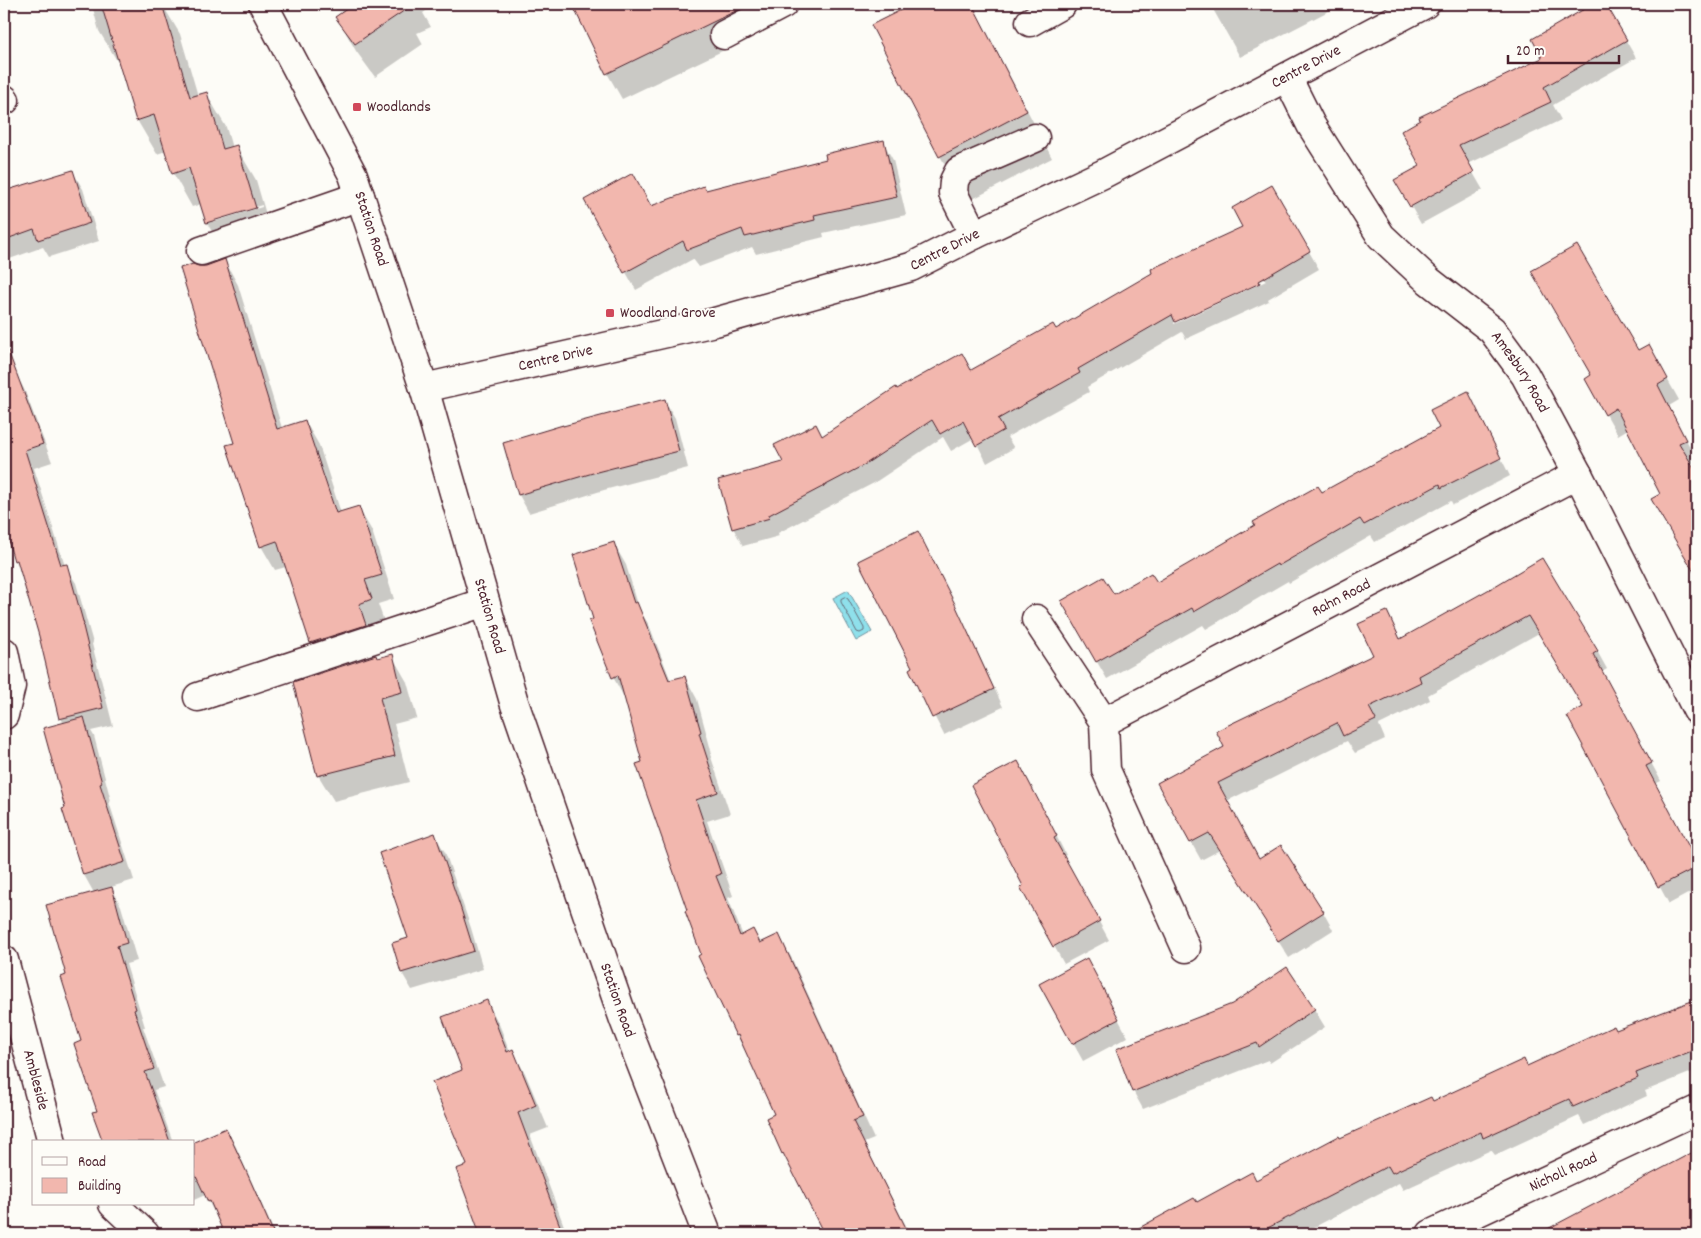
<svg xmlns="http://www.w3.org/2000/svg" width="1701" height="1238" viewBox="0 0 1701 1238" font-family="Dekko,sans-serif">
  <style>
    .water { fill: #8fe0eb; stroke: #73939e }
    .shadow { fill: #0003; fill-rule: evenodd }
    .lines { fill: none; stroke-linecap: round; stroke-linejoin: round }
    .shore { stroke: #666c78; stroke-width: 1 }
    .building { fill: #f2b7ae; stroke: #4a1f2b }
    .minor-casing { stroke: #4a1f2b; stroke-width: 31 }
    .minor { stroke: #fdfcf7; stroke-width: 28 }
    .poi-dot { fill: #d1495b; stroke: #fdfcf7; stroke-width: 2 }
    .labels { text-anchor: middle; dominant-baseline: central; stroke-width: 4; stroke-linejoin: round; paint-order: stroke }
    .street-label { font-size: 16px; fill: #4a1f2b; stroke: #fdfcf7 }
    .poi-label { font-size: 16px; fill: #4a1f2b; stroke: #fdfcf7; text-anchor: start }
  </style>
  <rect width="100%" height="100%" fill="#fdfcf7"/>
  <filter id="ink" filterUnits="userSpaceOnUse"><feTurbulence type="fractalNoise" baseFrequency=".02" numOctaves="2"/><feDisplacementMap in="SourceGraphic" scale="10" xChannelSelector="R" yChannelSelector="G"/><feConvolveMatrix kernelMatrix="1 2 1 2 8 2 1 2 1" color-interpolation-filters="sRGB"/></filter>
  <g filter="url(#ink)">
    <path class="water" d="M 848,590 L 872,632 L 856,641 L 833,598 Z"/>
    <path class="shadow" d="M 83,4 L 162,4 L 180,34 L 198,96 L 206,93 L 226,127 L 232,148 L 236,146 L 256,180 L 274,242 L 226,256 L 207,223 L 201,204 L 192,207 L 173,173 L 166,151 L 157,154 L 137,120 L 121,64 L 119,64 L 99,31 L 92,5 L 85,7 ZM 262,205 L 262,207 L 213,222 L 213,220 Z
      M 338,4 L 436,4 L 423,13 L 431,27 L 417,33 L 423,44 L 375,77 L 356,51 L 337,17 L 342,13 Z
      M 575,4 L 756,4 L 741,42 L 622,99 L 607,73 L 573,5 Z
      M 916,4 L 972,4 L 1052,158 L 967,202 L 940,156 L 873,26 Z
      M 1210,4 L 1342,4 L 1240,57 Z
      M 1596,4 L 1605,4 L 1636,58 L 1553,105 L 1561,120 L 1468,164 L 1483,190 L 1421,224 L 1396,180 L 1422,166 L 1544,58 L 1533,39 Z
      M 1689,4 L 1697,4 L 1697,14 L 1695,14 Z
      M 883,142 L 893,160 L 906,215 L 823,233 L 824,237 L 756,254 L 752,247 L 699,267 L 693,259 L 636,290 L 585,200 L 651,207 L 706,191 L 828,160 Z
      M 72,171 L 83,189 L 99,241 L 49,257 L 43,247 L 4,261 L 4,182 L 9,190 Z
      M 1272,187 L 1319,269 L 1268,299 L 1269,301 L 1186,339 L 1182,332 L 1087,387 L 1089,392 L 1007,437 L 1014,448 L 987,463 L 974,438 L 951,451 L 943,437 L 874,483 L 778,533 L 779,536 L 743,546 L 733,528 L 785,463 L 897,390 L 971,372 L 1055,331 L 1244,227 ZM 1265,279 L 1266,281 L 1174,324 L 1174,321 Z
      M 225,261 L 238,285 L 282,428 L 305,421 L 319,445 L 341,513 L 358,507 L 372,531 L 394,599 L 378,604 L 385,624 L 325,667 L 311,643 L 286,567 L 275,570 L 261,546 L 235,444 L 206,267 Z
      M 1648,345 L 1679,400 L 1669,406 L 1697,461 L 1690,464 L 1697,476 L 1697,575 L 1653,499 L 1661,494 L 1628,429 L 1618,435 L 1606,414 L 1637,352 Z
      M 14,371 L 24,389 L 52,462 L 34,468 L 65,566 L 76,583 L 93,643 L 92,644 L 113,726 L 91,731 L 94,736 L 111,801 L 109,802 L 134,880 L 111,887 L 121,906 L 137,961 L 126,964 L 145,1027 L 143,1027 L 164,1087 L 154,1090 L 173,1142 L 104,1142 L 82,1042 L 94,893 L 84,875 L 67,809 L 64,724 L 61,718 L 40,635 L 21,570 L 16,560 L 4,523 L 4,375 Z
      M 665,401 L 675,418 L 688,468 L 604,490 L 529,513 L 519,495 L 504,444 Z
      M 1477,410 L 1510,476 L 1453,505 L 1451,501 L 1375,542 L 1371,536 L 1289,583 L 1288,581 L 1206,629 L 1203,625 L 1107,679 L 1062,602 L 1113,596 L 1156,584 Z
      M 614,544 L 626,565 L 640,611 L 649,625 L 671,681 L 685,677 L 697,699 L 712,754 L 710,754 L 730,814 L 707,821 L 733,896 L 728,898 L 743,936 L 760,944 L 778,936 L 791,957 L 874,1139 L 864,1143 L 910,1234 L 822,1234 L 825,1233 L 776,1115 L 749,1057 L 737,1036 L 703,955 L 643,763 L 625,699 L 613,677 L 595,620 Z
      M 927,550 L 963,621 L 1003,707 L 944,735 L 910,669 L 914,667 Z
      M 1697,580 L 1697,588 L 1694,582 Z
      M 1496,587 L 1597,651 L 1607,669 L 1602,672 L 1661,781 L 1655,784 L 1697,863 L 1697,889 L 1669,904 L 1569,716 L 1584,708 L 1539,633 L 1428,695 L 1430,700 L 1379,725 L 1385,739 L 1355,753 L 1347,741 L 1227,801 L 1259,860 L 1323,912 L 1333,930 L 1289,958 L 1220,850 L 1201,860 L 1158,784 L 1226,748 L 1374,655 L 1386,612 L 1401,640 Z
      M 392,656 L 407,682 L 417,718 L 394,724 L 409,782 L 334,801 L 318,775 L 377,660 Z
      M 1028,780 L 1066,855 L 1063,856 L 1109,940 L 1064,964 L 1022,888 L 1025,886 Z
      M 434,835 L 445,852 L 471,928 L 483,969 L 412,990 L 402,973 L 393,944 L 410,939 Z
      M 1096,978 L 1128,1037 L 1083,1061 L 1041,985 Z
      M 1697,1000 L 1697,1070 L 1645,1091 L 1647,1096 L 1584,1125 L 1579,1116 L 1495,1155 L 1491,1150 L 1403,1190 L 1399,1183 L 1301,1234 L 1131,1234 L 1194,1200 L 1196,1204 L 1255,1181 L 1340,1140 Z
      M 487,1002 L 499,1024 L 510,1052 L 512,1051 L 525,1073 L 548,1128 L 530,1135 L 567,1234 L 482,1234 L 457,1169 L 468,1166 L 463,1071 Z
      M 1314,1009 L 1325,1027 L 1270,1063 L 1268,1060 L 1143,1109 L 1133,1091 Z
      M 226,1129 L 236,1147 L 275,1234 L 226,1234 L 205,1195 L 194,1200 L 194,1143 Z
      M 1697,1151 L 1697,1234 L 1582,1234 L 1573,1217 Z"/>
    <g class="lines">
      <path class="shore" d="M 845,597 L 848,599 L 864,628 L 864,631 L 860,633 L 857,632 L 841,602 L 841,599 Z"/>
    </g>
    <path class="building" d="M 101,4 L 162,4 L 190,97 L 207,92 L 223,149 L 237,145 L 256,208 L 206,223 L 189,168 L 172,174 L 154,115 L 136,121 Z
      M 354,4 L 414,4 L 355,44 L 335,17 Z
      M 572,4 L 750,4 L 606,74 Z
      M 913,4 L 972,4 L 1027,111 L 939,157 L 871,25 Z
      M 1593,4 L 1606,4 L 1627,40 L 1544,87 L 1551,102 L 1459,145 L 1474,172 L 1410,207 L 1394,180 L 1420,166 L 1401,131 L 1420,120 L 1419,117 L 1542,58 L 1532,39 Z
      M 884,140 L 897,197 L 814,215 L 815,220 L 745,237 L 742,229 L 687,250 L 683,241 L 624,273 L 584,200 L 633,173 L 651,206 L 704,186 L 706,190 L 826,159 L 825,154 Z
      M 73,170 L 90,223 L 38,240 L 34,229 L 4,240 L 4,191 Z
      M 1272,185 L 1310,251 L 1259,281 L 1260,283 L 1175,322 L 1172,315 L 1078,369 L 1080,373 L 998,419 L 1004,430 L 976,446 L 963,421 L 940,434 L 932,420 L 864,465 L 769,515 L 770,518 L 732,529 L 718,480 L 783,462 L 774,445 L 816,424 L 822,436 L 896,387 L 897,389 L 962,353 L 971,370 L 1053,324 L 1056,329 L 1152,273 L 1151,269 L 1242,227 L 1232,208 Z
      M 1577,245 L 1638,350 L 1649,344 L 1668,379 L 1658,385 L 1686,440 L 1679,443 L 1697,473 L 1697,577 L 1651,499 L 1660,494 L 1616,408 L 1605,415 L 1585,379 L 1591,375 L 1531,271 Z
      M 225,259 L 277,429 L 305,420 L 336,513 L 359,506 L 382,575 L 365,580 L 372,599 L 359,604 L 366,625 L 310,643 L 277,541 L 260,547 L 226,445 L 234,443 L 180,268 L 193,264 L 199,266 L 206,266 Z
      M 4,348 L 7,348 L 43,444 L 25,450 L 61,565 L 67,564 L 84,625 L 83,626 L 103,708 L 59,719 L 39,636 L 17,560 L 14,561 L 4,527 Z
      M 1468,391 L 1501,458 L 1441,488 L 1440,484 L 1364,525 L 1360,519 L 1278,566 L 1277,564 L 1194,612 L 1192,608 L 1096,662 L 1061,601 L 1103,577 L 1114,594 L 1151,573 L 1157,582 L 1255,525 L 1253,522 L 1318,486 L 1322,492 L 1439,428 L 1430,410 Z
      M 665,399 L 679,451 L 593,473 L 518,495 L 503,443 L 563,425 L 563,426 Z
      M 918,531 L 954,602 L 994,689 L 932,718 L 909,669 L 912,667 L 858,561 Z
      M 614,542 L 634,603 L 637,602 L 669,680 L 685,676 L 701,732 L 699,733 L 718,792 L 696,800 L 721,874 L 716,876 L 740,936 L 753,929 L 760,943 L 779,934 L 863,1117 L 853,1121 L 909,1234 L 824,1234 L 783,1153 L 782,1154 L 766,1118 L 774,1114 L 738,1035 L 736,1036 L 698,956 L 701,954 L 685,911 L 687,910 L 636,764 L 642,762 L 618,675 L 612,678 L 589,621 L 593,619 L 573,555 Z
      M 1542,558 L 1598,651 L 1593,654 L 1652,763 L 1646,766 L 1697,862 L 1697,867 L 1658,887 L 1567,716 L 1583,707 L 1528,616 L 1419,676 L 1421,682 L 1369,707 L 1376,720 L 1343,736 L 1337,723 L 1218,783 L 1259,859 L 1281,845 L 1324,912 L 1278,941 L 1209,833 L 1190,843 L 1157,783 L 1224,747 L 1216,731 L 1373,655 L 1358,624 L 1387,611 L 1400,639 L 1495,586 Z
      M 393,654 L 402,692 L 380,698 L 395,756 L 317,776 L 293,682 L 376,655 L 377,658 Z
      M 84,717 L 102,783 L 100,784 L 125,862 L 83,875 L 62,809 L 65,808 L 43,728 Z
      M 1018,761 L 1057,836 L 1054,838 L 1100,921 L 1053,947 L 1020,887 L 1023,886 L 971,785 Z
      M 435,833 L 461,909 L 474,951 L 401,973 L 392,943 L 408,938 L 379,853 Z
      M 112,887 L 127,943 L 117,946 L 136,1009 L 134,1010 L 154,1069 L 145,1072 L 170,1142 L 103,1142 L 92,1112 L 97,1111 L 74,1044 L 81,1041 L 61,977 L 66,975 L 46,905 Z
      M 1087,958 L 1119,1019 L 1072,1044 L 1039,984 Z
      M 1287,967 L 1315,1009 L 1259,1047 L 1257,1043 L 1132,1092 L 1116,1049 L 1232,1004 Z
      M 1697,999 L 1697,1049 L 1636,1073 L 1638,1078 L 1573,1107 L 1569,1099 L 1483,1138 L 1481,1132 L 1392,1173 L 1388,1166 L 1256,1234 L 1128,1234 L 1194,1198 L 1197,1202 L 1252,1172 L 1256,1180 L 1339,1136 L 1340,1138 L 1431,1097 L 1433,1101 L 1524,1059 L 1527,1066 L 1614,1026 L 1616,1030 Z
      M 487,1000 L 507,1052 L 513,1049 L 536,1105 L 518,1113 L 563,1234 L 480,1234 L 456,1169 L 467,1165 L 432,1082 L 462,1070 L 442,1017 Z
      M 226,1128 L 247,1173 L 274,1234 L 224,1234 L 210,1201 L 208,1202 L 194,1172 L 194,1142 Z
      M 1697,1150 L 1697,1234 L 1538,1234 Z"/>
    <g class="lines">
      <defs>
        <g id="minor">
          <path id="s1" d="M 263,4 L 353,175 L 424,388 L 514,702 L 624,1020 L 707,1234"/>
          <path d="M 1030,22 L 1062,4"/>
          <path d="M 724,35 L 783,4"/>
          <path id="s2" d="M 1287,77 L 1311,125 L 1381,236 L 1429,281 L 1492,330 L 1525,375 L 1578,474 L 1697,710"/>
          <path d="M 4,99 L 5,100"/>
          <path d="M 974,235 L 953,193 L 954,181 L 959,171 L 1035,138"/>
          <path d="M 201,251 L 360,196"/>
          <path id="s3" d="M 424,388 L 715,322 L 911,267 L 974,235 L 1103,174 L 1425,4"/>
          <path d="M 1036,619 L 1104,722"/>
          <path d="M 4,652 L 11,686 L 4,715"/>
          <path d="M 198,697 L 485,602"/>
          <path id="s4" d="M 1186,948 L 1106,770 L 1104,722 L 1578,474"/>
          <path id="s5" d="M 4,960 L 52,1142"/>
          <path d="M 113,1204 L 145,1234"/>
          <path id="s6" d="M 1431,1234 L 1697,1110"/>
        </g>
      </defs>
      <use href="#minor" class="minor-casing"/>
      <use href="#minor" class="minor"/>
    </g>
  </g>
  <g class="poi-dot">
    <rect x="352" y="102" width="10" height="10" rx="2.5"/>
    <rect x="605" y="308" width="10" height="10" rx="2.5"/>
  </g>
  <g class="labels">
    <g class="street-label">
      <text stroke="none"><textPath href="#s3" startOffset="945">Centre Drive</textPath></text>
      <text stroke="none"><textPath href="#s1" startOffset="250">Station Road</textPath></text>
      <text stroke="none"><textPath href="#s3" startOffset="540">Centre Drive</textPath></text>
      <text stroke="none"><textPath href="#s3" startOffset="135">Centre Drive</textPath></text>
      <text stroke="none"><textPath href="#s2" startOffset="381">Amesbury Road</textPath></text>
      <text stroke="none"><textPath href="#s4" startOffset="511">Rahn Road</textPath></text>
      <text stroke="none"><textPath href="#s1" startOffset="655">Station Road</textPath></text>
      <text stroke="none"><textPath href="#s1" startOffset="1060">Station Road</textPath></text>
      <text stroke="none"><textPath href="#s5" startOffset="124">Ambleside</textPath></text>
      <text stroke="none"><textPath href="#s6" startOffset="146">Nicholl Road</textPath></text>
    </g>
    <g class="poi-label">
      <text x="367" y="107">Woodlands</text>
      <text x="620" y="313">Woodland Grove</text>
    </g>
  </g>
  <rect width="1701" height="1238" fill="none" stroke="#fdfcf7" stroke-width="20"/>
  <rect x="10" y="10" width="1681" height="1218" fill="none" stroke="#4a1f2b" stroke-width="2" filter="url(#ink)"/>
  <rect x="32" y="1140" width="162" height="65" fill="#fdfcf7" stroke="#b5a4a5"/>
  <rect x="42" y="1157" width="25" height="8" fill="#fdfcf7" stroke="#b5a4a5"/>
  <text x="78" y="1166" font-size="15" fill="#4a1f2b">Road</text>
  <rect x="42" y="1178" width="25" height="15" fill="#f2b7ae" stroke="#b5a4a5"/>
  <text x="78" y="1190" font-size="15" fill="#4a1f2b">Building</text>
  <path d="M1508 55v8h111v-8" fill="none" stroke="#4a1f2b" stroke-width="2.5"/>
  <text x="1516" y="55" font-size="15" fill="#4a1f2b" stroke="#fdfcf7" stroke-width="4" paint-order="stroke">20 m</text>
</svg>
